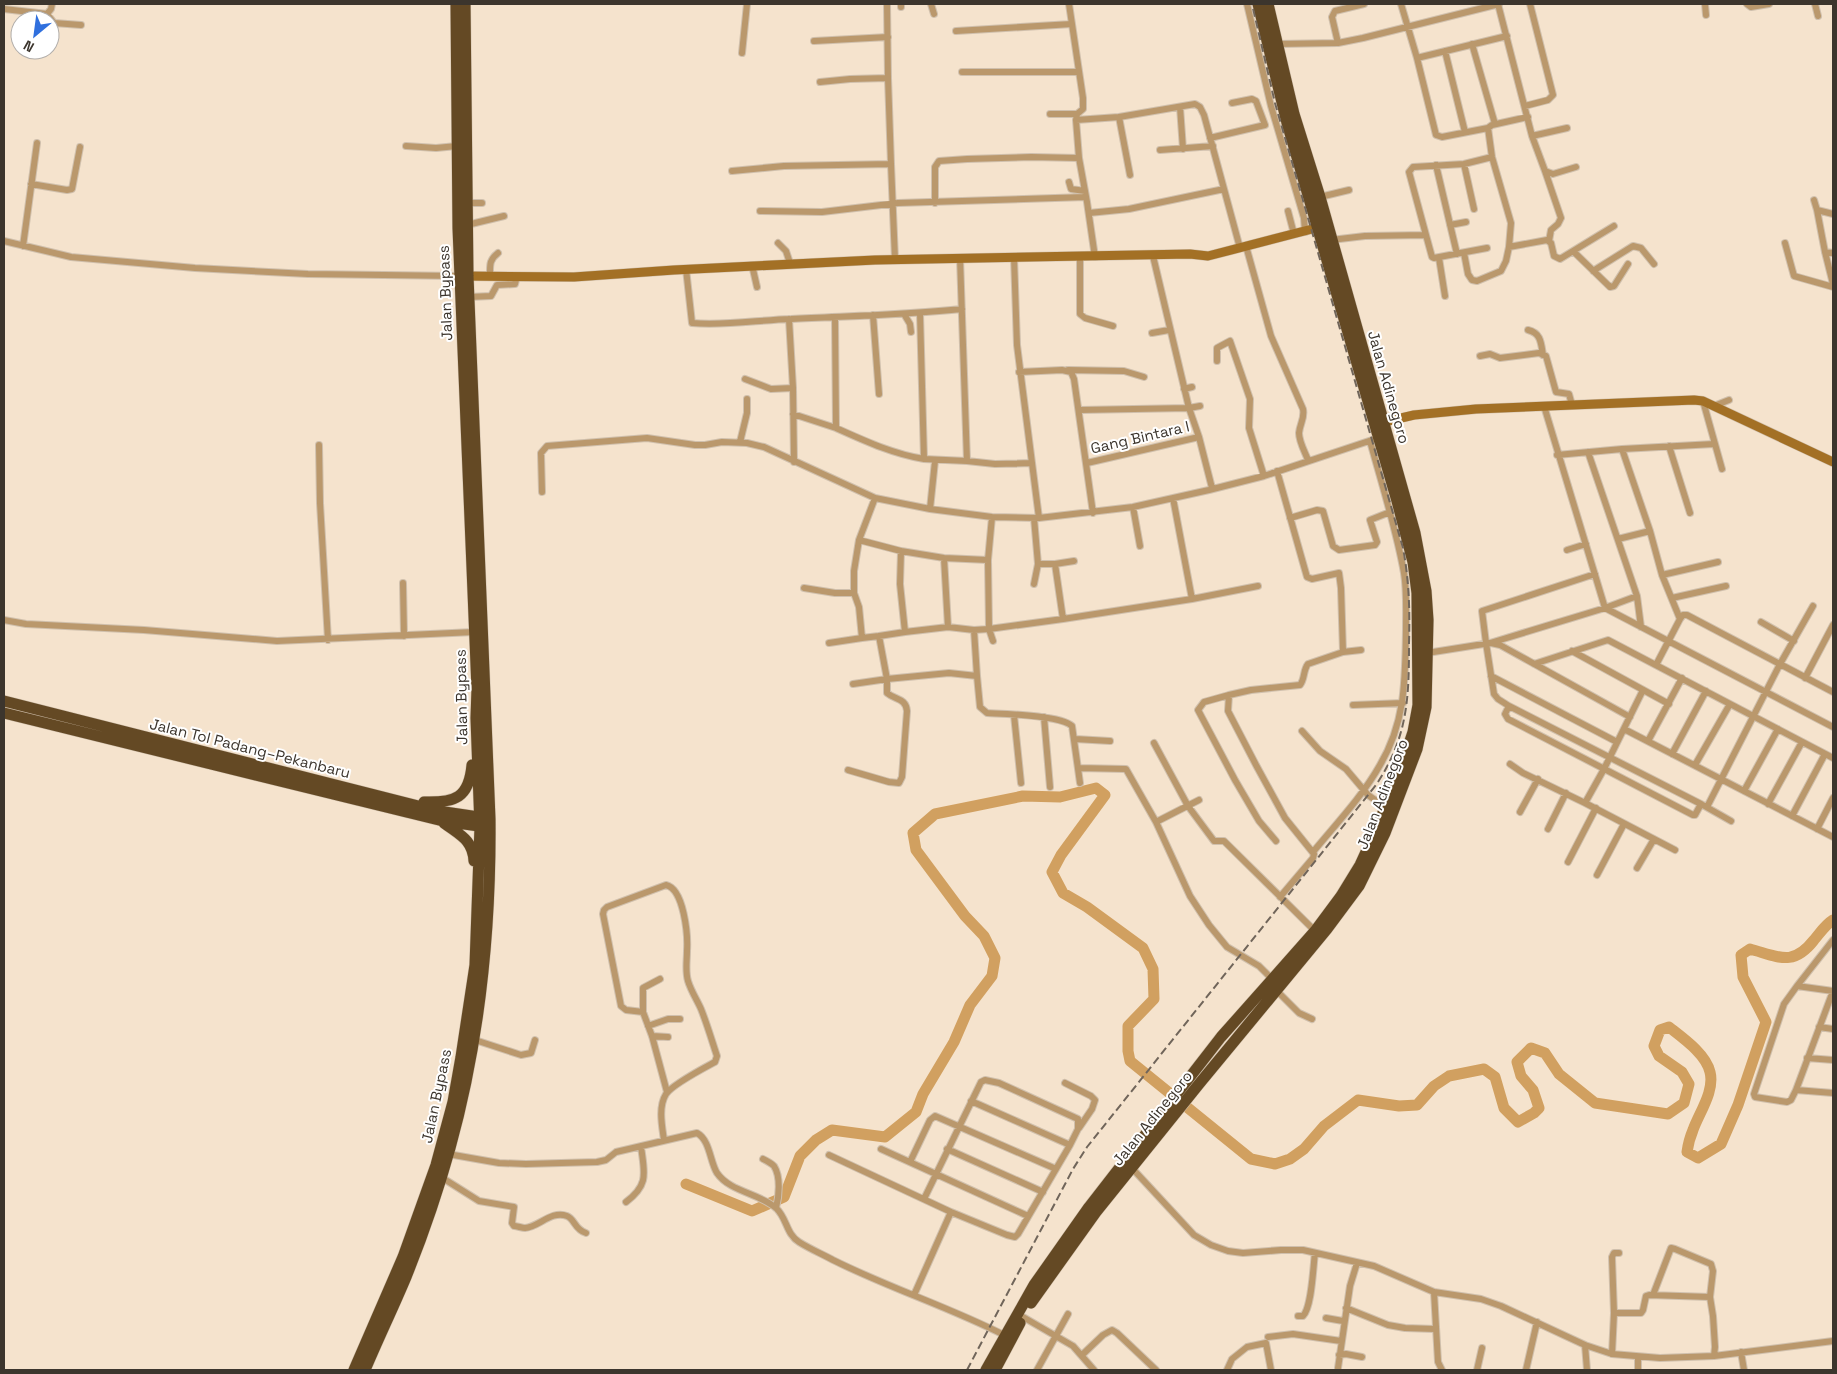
<svg xmlns="http://www.w3.org/2000/svg" width="1837" height="1374" viewBox="0 0 1837 1374" font-family="'Space Grotesk',sans-serif">
  <style>
    .lines { fill: none; stroke-linecap: round; stroke-linejoin: round }
    .river { stroke: #d1a060; stroke-width: 11 }
    .street-casing { stroke: #d0c0ad; stroke-width: 8 }
    .secondary-casing { stroke: #d0c0ad; stroke-width: 10 }
    .highway-casing { stroke: #d0c0ad; stroke-width: 12 }
    .street { stroke: #ba986c; stroke-width: 6 }
    .secondary { stroke: #a37025; stroke-width: 9 }
    .highway { stroke: #644924; stroke-width: 11 }
    .rail { stroke: #70655a; stroke-width: 2; stroke-dasharray: 8 4; stroke-linecap: butt }
    .labels { text-anchor: middle; dominant-baseline: central; stroke-width: 4; stroke-linejoin: round; paint-order: stroke }
    .street-label { font-size: 15px; fill: #3c352d; stroke: #fff }
  </style>
  <rect width="100%" height="100%" fill="#f5e3cd"/>
  <g class="lines">
    <path class="river" d="M 686,1184 L 752,1211 L 784,1197 L 800,1156 L 816,1140 L 832,1130 L 885,1137 L 916,1112 L 923,1094 L 954,1042 L 970,1005 L 992,976 L 995,958 L 984,936 L 965,916 L 916,850 L 913,833 L 935,814 L 1023,796 L 1060,797 L 1096,788 L 1105,795 L 1061,855 L 1052,872 L 1063,893 L 1087,907 L 1143,948 L 1153,969 L 1154,999 L 1128,1026 L 1128,1051 L 1130,1061 L 1251,1159 L 1275,1164 L 1290,1159 L 1304,1149 L 1324,1126 L 1358,1100 L 1399,1106 L 1417,1105 L 1434,1086 L 1449,1076 L 1484,1069 L 1495,1077 L 1504,1108 L 1518,1122 L 1534,1113 L 1539,1108 L 1533,1090 L 1521,1076 L 1517,1062 L 1531,1048 L 1545,1053 L 1559,1074 L 1595,1103 L 1668,1114 L 1684,1103 L 1689,1084 L 1682,1072 L 1659,1056 L 1654,1046 L 1660,1030 L 1669,1027 C 1683,1038 1706,1054 1710,1072 C 1715,1091 1699,1113 1693,1130 C 1690,1137 1688,1145 1687,1152 L 1698,1158 L 1721,1144 L 1738,1105 L 1766,1022 L 1743,977 L 1741,955 L 1750,949 C 1779,957 1793,967 1814,940 C 1820,933 1825,925 1833,920"/>
    <defs>
      <path id="street" d="M 901,4 L 901,7
        M 931,4 L 934,14
        M 1069,4 L 1083,98 L 1083,109 L 1077,114 L 1076,120
        M 1247,4 L 1271,106 L 1304,218 L 1305,232
        M 1401,4 L 1417,58 L 1436,135 L 1442,137 L 1488,128
        M 1498,4 L 1532,136 L 1545,171 L 1553,174 L 1576,167
        M 1705,4 L 1706,15
        M 1747,4 L 1751,7 L 1769,4
        M 1815,4 L 1818,16
        M 4,9 L 47,14 L 51,9 L 52,4
        M 47,14 L 54,23 L 81,25
        M 956,31 L 1072,24
        M 814,41 L 888,37
        M 1338,43 L 1332,17 L 1335,11 L 1364,4
        M 1277,44 L 1338,43 L 1363,38 L 1499,4
        M 1472,44 L 1495,124
        M 1445,51 L 1465,132
        M 742,53 L 747,4
        M 1417,58 L 1507,36
        M 962,72 L 1079,72
        M 888,78 L 891,164
        M 820,82 L 850,79 L 888,78 L 887,4
        M 1525,106 L 1548,100 L 1553,95 L 1530,4
        M 1180,107 L 1183,149
        M 1050,114 L 1077,114
        M 1119,117 L 1130,175
        M 1532,136 L 1567,128
        M 1210,138 L 1265,125 L 1256,101 L 1252,99 L 1232,103
        M 406,146 L 436,148 L 457,146
        M 1160,150 L 1213,146
        M 1464,164 L 1474,209
        M 1436,165 L 1457,254
        M 732,171 L 784,166 L 891,164 L 895,259
        M 1545,171 L 1561,218 L 1558,224 L 1551,230 L 1549,241
        M 1069,182 L 1071,189 L 1085,191
        M 31,184 L 67,190 L 72,189 L 80,147
        M 1320,197 L 1349,190
        M 1814,200 L 1817,210
        M 467,203 L 482,203
        M 935,203 L 935,167 L 939,161 L 967,159 L 1031,157 L 1079,158
        M 760,211 L 822,212 L 898,203 L 1086,197
        M 1288,211 L 1294,234
        M 1089,213 L 1129,209 L 1224,189
        M 1833,214 L 1817,210 L 1825,252 L 1833,284
        M 467,225 L 504,216
        M 1450,225 L 1466,222
        M 1426,235 L 1432,257 L 1434,258 L 1487,248
        M 1331,240 L 1365,236 L 1426,235 L 1409,172 L 1413,167 L 1464,164 L 1492,157
        M 4,241 L 71,257 L 195,268 L 308,274 L 459,276
        M 778,243 L 786,251 L 790,263
        M 1785,243 L 1794,276 L 1833,287
        M 23,246 L 37,143
        M 1246,246 L 1271,336 L 1303,409 C 1305,418 1300,423 1299,433 C 1299,442 1305,452 1308,460
        M 1509,247 L 1547,240 L 1551,243 L 1554,256 L 1560,259 L 1614,226
        M 1574,252 L 1610,287 L 1614,286 L 1628,264
        M 1825,252 L 1833,253
        M 1464,253 L 1468,274 L 1472,280 L 1477,281 L 1501,271 L 1506,261 L 1509,247 L 1511,223 L 1492,157 L 1488,128 L 1492,125 L 1528,117
        M 1153,256 L 1189,408 L 1200,406
        M 1014,257 L 1017,345 L 1039,518
        M 1080,257 L 1080,314 L 1085,318 L 1113,326
        M 1095,257 L 1087,202 L 1079,158 L 1076,120 L 1119,117 L 1195,104 L 1200,107 L 1204,115 L 1240,248
        M 1439,258 L 1445,296
        M 752,265 L 757,287
        M 686,269 L 692,323 C 725,326 758,320 791,319 C 848,316 905,315 962,309
        M 1593,271 L 1633,246 L 1641,248 L 1654,264
        M 490,276 C 490,265 489,260 498,253
        M 469,297 L 491,296 L 497,285 L 515,284 L 517,276
        M 920,313 L 924,459 L 967,461 L 960,258
        M 904,314 L 910,324 L 911,332
        M 873,315 L 879,394
        M 789,319 L 793,388 L 794,462
        M 1528,330 C 1541,333 1541,343 1543,355
        M 1152,333 L 1169,330
        M 1480,356 L 1490,354 L 1500,358 L 1539,353 L 1546,356 L 1556,392 L 1569,394 L 1572,405
        M 1217,361 L 1217,348 L 1230,341 L 1250,399 L 1249,428 L 1264,476
        M 1068,370 L 1124,371 L 1144,377
        M 1019,372 L 1062,370 L 1071,372 L 1074,379 L 1093,513
        M 745,379 L 771,389 L 793,388
        M 1184,389 L 1192,387
        M 1703,401 L 1722,469
        M 1544,406 L 1605,608 L 1637,596 L 1588,452
        M 1714,406 L 1729,400
        M 1079,410 L 1189,408 L 1199,437 L 1212,488
        M 793,414 L 836,428 L 835,317
        M 836,428 C 865,441 893,454 924,459
        M 740,442 L 747,413 L 747,399
        M 319,445 L 320,503 L 328,640
        M 1669,446 L 1690,513
        M 1622,449 L 1714,444
        M 1557,455 L 1622,449 L 1650,531 L 1662,575
        M 967,461 L 995,464 L 1032,463
        M 1087,463 L 1199,437
        M 1277,471 L 1307,577 L 1312,579 L 1339,573 L 1341,588 L 1343,652 L 1308,664 C 1303,670 1305,679 1300,685 L 1251,690 L 1229,695 L 1228,711 L 1256,765 L 1285,818 L 1314,854 L 1313,858 L 1280,897
        M 542,492 L 541,453 L 547,446 L 647,438 L 695,445 L 705,445 L 722,442 L 747,443 L 764,447 L 875,498 L 930,509 L 992,517 L 1039,518 L 1133,507 L 1209,490 L 1264,476 L 1378,438
        M 875,498 L 859,540 L 854,571 L 854,593 L 859,607 L 862,638 L 879,636 L 887,679 L 949,673 L 977,676 L 974,630
        M 1173,498 L 1192,599
        M 1133,507 L 1140,546
        M 930,509 L 935,461
        M 1290,518 L 1317,510 L 1323,511 L 1333,546 L 1339,550 L 1375,545 L 1377,542 L 1370,520 L 1390,512
        M 1618,539 L 1650,531
        M 859,540 L 901,551 L 900,584 L 905,632 L 879,636
        M 1567,550 L 1586,544
        M 901,551 L 944,558 L 988,560
        M 944,558 L 948,627 L 974,630 L 989,629 L 988,560 L 992,517
        M 1718,562 L 1662,575 L 1680,619 L 1683,615 L 1687,615 L 1833,692
        M 1055,564 L 1074,561
        M 403,583 L 404,636
        M 1034,584 L 1038,564
        M 804,588 L 835,593 L 854,593
        M 1637,596 L 1641,627
        M 1672,598 L 1726,586
        M 1063,619 L 1192,599 L 1258,586
        M 4,620 L 26,624 L 144,630 L 277,641 L 474,632
        M 1761,622 L 1794,641
        M 905,632 L 948,627
        M 993,641 L 989,629 L 1063,619 L 1055,564 L 1038,564 L 1034,518
        M 829,643 L 862,638
        M 1491,643 L 1500,645 L 1630,717
        M 1572,651 L 1669,704
        M 1343,652 L 1361,650
        M 1427,653 L 1490,643 L 1605,608 L 1833,727
        M 1534,664 L 1608,640 L 1833,758
        M 1656,665 L 1680,619
        M 977,676 L 980,707 L 987,713 C 1005,714 1060,715 1072,726 L 1080,783
        M 1491,676 L 1617,742
        M 1805,678 L 1833,625
        M 1229,695 L 1204,702 L 1198,710 L 1235,780 L 1259,821 L 1276,841
        M 1353,705 L 1403,703
        M 1509,706 L 1498,699 L 1494,694 L 1486,643 L 1482,611 L 1595,574
        M 1014,715 L 1021,783
        M 1044,717 L 1050,787
        M 1624,729 L 1833,837
        M 1302,731 L 1320,751 L 1346,769 L 1368,795 L 1385,807
        M 1075,739 L 1110,741
        M 1648,741 L 1682,678
        M 1154,743 L 1188,806 L 1214,841 L 1224,841 L 1315,931
        M 1672,754 L 1706,691
        M 1510,764 L 1523,773 L 1585,803 L 1604,769 L 1643,690
        M 1695,765 L 1730,704
        M 1078,768 L 1126,769 L 1156,822 L 1190,896 L 1209,925 L 1227,947 L 1259,966 L 1272,979
        M 848,770 L 889,782 L 899,783 L 902,777 L 907,711 C 906,698 895,700 887,693 L 887,679 L 853,684
        M 1744,791 L 1778,729
        M 1585,803 L 1675,850
        M 1701,804 L 1695,815 L 1693,815 L 1508,719 L 1505,714 L 1509,706 L 1701,804 L 1731,821
        M 1768,804 L 1802,742
        M 1707,807 L 1780,664 L 1813,606
        M 1520,812 L 1538,779
        M 1792,816 L 1825,754
        M 1156,822 L 1199,800
        M 1548,829 L 1566,793
        M 1817,829 L 1833,798
        M 1313,852 C 1336,824 1362,797 1380,765 C 1406,721 1405,679 1406,630 C 1406,611 1407,591 1404,573 C 1396,528 1382,485 1370,441
        M 1568,862 L 1596,808
        M 1637,868 L 1654,839
        M 1597,875 L 1624,824
        M 1833,940 L 1797,986 L 1833,991 L 1796,1090 L 1833,1093
        M 1276,990 L 1299,1013 L 1312,1019
        M 643,1012 L 643,988 L 660,979
        M 648,1026 L 668,1019 L 680,1019
        M 1819,1027 L 1833,1029
        M 652,1036 L 668,1037
        M 475,1040 L 521,1055 L 531,1053 L 535,1040
        M 1807,1058 L 1833,1060
        M 1065,1083 L 1091,1096 L 1095,1100 L 1092,1109 L 1079,1128
        M 1796,1090 L 1791,1100 L 1787,1102 L 1755,1097 L 1754,1094 L 1784,1004 L 1797,986
        M 971,1101 L 1070,1145
        M 664,1140 C 662,1126 658,1107 666,1094 C 673,1084 704,1068 715,1062 L 717,1056 C 712,1041 707,1024 701,1009 C 697,1000 691,991 688,981 C 685,971 687,961 687,951 C 688,935 684,889 666,885 L 607,907 L 604,910 L 603,914 L 621,1006 L 626,1010 L 643,1012 L 652,1036 L 667,1092
        M 881,1149 L 1028,1216
        M 947,1149 L 1043,1192
        M 448,1154 L 499,1163 L 526,1164 L 597,1162 L 606,1160 L 616,1152 L 697,1133 C 710,1140 710,1162 717,1173 C 730,1192 759,1193 776,1208 C 787,1218 786,1234 799,1242 C 810,1249 822,1254 833,1260 C 889,1288 949,1307 1004,1335
        M 829,1155 L 951,1212 L 1007,1235 L 1015,1237 L 1018,1234 L 1070,1145 L 1078,1129 L 1078,1119 L 999,1083 L 985,1080 L 981,1082 L 924,1199
        M 763,1159 C 767,1161 771,1163 774,1166 C 781,1177 779,1196 776,1208
        M 910,1162 L 930,1120 L 935,1116 L 1056,1169
        M 1131,1167 L 1194,1235 L 1211,1245 L 1228,1251 L 1243,1253 L 1281,1250 L 1303,1250 L 1374,1266 L 1434,1292 L 1481,1299 L 1501,1306 L 1585,1345 L 1612,1354 L 1660,1358 L 1714,1356 L 1833,1341
        M 441,1177 L 479,1201 L 514,1207 L 512,1223 L 514,1226 C 517,1226 522,1228 525,1228 C 539,1227 551,1210 567,1216 C 575,1219 574,1229 586,1233
        M 626,1202 C 650,1184 644,1172 641,1146
        M 1434,1292 L 1438,1362 L 1442,1370
        M 914,1295 L 951,1212
        M 1653,1295 L 1671,1248 L 1675,1249 L 1711,1264 L 1713,1271 L 1710,1297 L 1713,1316 L 1715,1347 L 1714,1356
        M 1346,1308 L 1388,1325 L 1405,1328 L 1435,1329
        M 1614,1313 L 1612,1257 L 1614,1253 L 1619,1253
        M 1298,1316 L 1303,1316 C 1312,1307 1313,1267 1315,1253
        M 1023,1317 L 1073,1346 L 1094,1370
        M 1326,1318 L 1343,1321
        M 1268,1337 L 1293,1334 L 1341,1341
        M 1585,1345 L 1587,1370
        M 1741,1352 L 1744,1370
        M 1612,1354 L 1614,1313 L 1641,1313 L 1643,1310 L 1646,1296 L 1649,1295 L 1710,1297
        M 1082,1355 L 1103,1335 L 1112,1330 L 1117,1333 L 1156,1370
        M 1339,1355 L 1346,1354 L 1362,1357
        M 1638,1357 L 1638,1370
        M 1338,1368 L 1350,1286 L 1357,1263
        M 1037,1370 L 1068,1314
        M 1227,1370 L 1232,1359 L 1247,1347 L 1266,1343 L 1271,1370
        M 1477,1370 L 1482,1348
        M 1526,1370 L 1537,1322"/>
      <path id="secondary" d="M 464,276 L 574,277 L 674,270 L 875,260 L 1190,254 L 1208,256 L 1316,228
        M 1384,422 L 1414,415 L 1476,409 L 1694,400 L 1703,401 L 1833,462"/>
      <path id="highway" d="M 4,701 L 438,811 L 485,818
        M 4,713 L 443,821 L 486,827
        M 424,802 C 455,803 469,798 472,765
        M 444,823 C 460,835 473,840 474,861
        M 1031,1303 L 1096,1212 L 1199,1084 L 1327,929 L 1359,886 L 1385,833 L 1417,749 L 1426,707 L 1428,620 L 1426,591 L 1415,533 L 1320,197 L 1294,114 L 1268,4
        M 354,1370 L 403,1257 L 436,1165 L 453,1102 L 461,1057 L 475,965 L 480,827 L 476,718 L 477,689 L 458,228 L 456,4
        M 365,1370 C 378,1339 393,1308 406,1277 C 423,1235 438,1191 450,1148 C 480,1040 491,930 490,819 L 468,276 L 465,4
        M 986,1370 L 1034,1285 L 1089,1207 L 1221,1037 L 1315,931 L 1341,896 L 1360,865 L 1377,828 L 1404,759 L 1413,732 L 1418,705 L 1417,593 L 1413,562 L 1397,501 L 1287,123 L 1258,4
        M 995,1370 L 1020,1323"/>
    </defs>
    <use href="#street" class="street-casing"/>
    <use href="#secondary" class="secondary-casing"/>
    <use href="#highway" class="highway-casing"/>
    <use href="#street" class="street"/>
    <use href="#secondary" class="secondary"/>
    <use href="#highway" class="highway"/>
    <path class="rail" d="M 967,1370 L 1073,1169 L 1087,1147 L 1376,785 C 1408,737 1409,698 1409,643 C 1410,610 1409,580 1403,548 L 1275,103 L 1252,4"/>
  </g>
  <g class="labels">
    <g class="street-label">
      <text transform="translate(445 293) rotate(-92)">Jalan Bypass</text>
      <text transform="translate(1389 387) rotate(74)">Jalan Adinegoro</text>
      <text transform="translate(1140 437) rotate(-13)">Gang Bintara I</text>
      <text transform="translate(461 697) rotate(-91)">Jalan Bypass</text>
      <text transform="translate(250 748) rotate(14)">Jalan Tol Padang–Pekanbaru</text>
      <text transform="translate(1382 794) rotate(-69)">Jalan Adinegoro</text>
      <text transform="translate(436 1096) rotate(-78)">Jalan Bypass</text>
      <text transform="translate(1152 1118) rotate(-51)">Jalan Adinegoro</text>
    </g>
  </g>
  <rect width="1837" height="1374" fill="none" stroke="#3c352d" stroke-width="10"/>
  <g transform="translate(35 35) rotate(209)"><circle r="24" fill="#ffffff" stroke="#b1aeab"/>
  <path d="M0-4L9 19L0 12L-9 19Z" fill="#3070de"/>
  <text y="-8" font-size="14" font-weight="bold" text-anchor="middle" fill="#3c352d">N</text>
  </g>
</svg>
